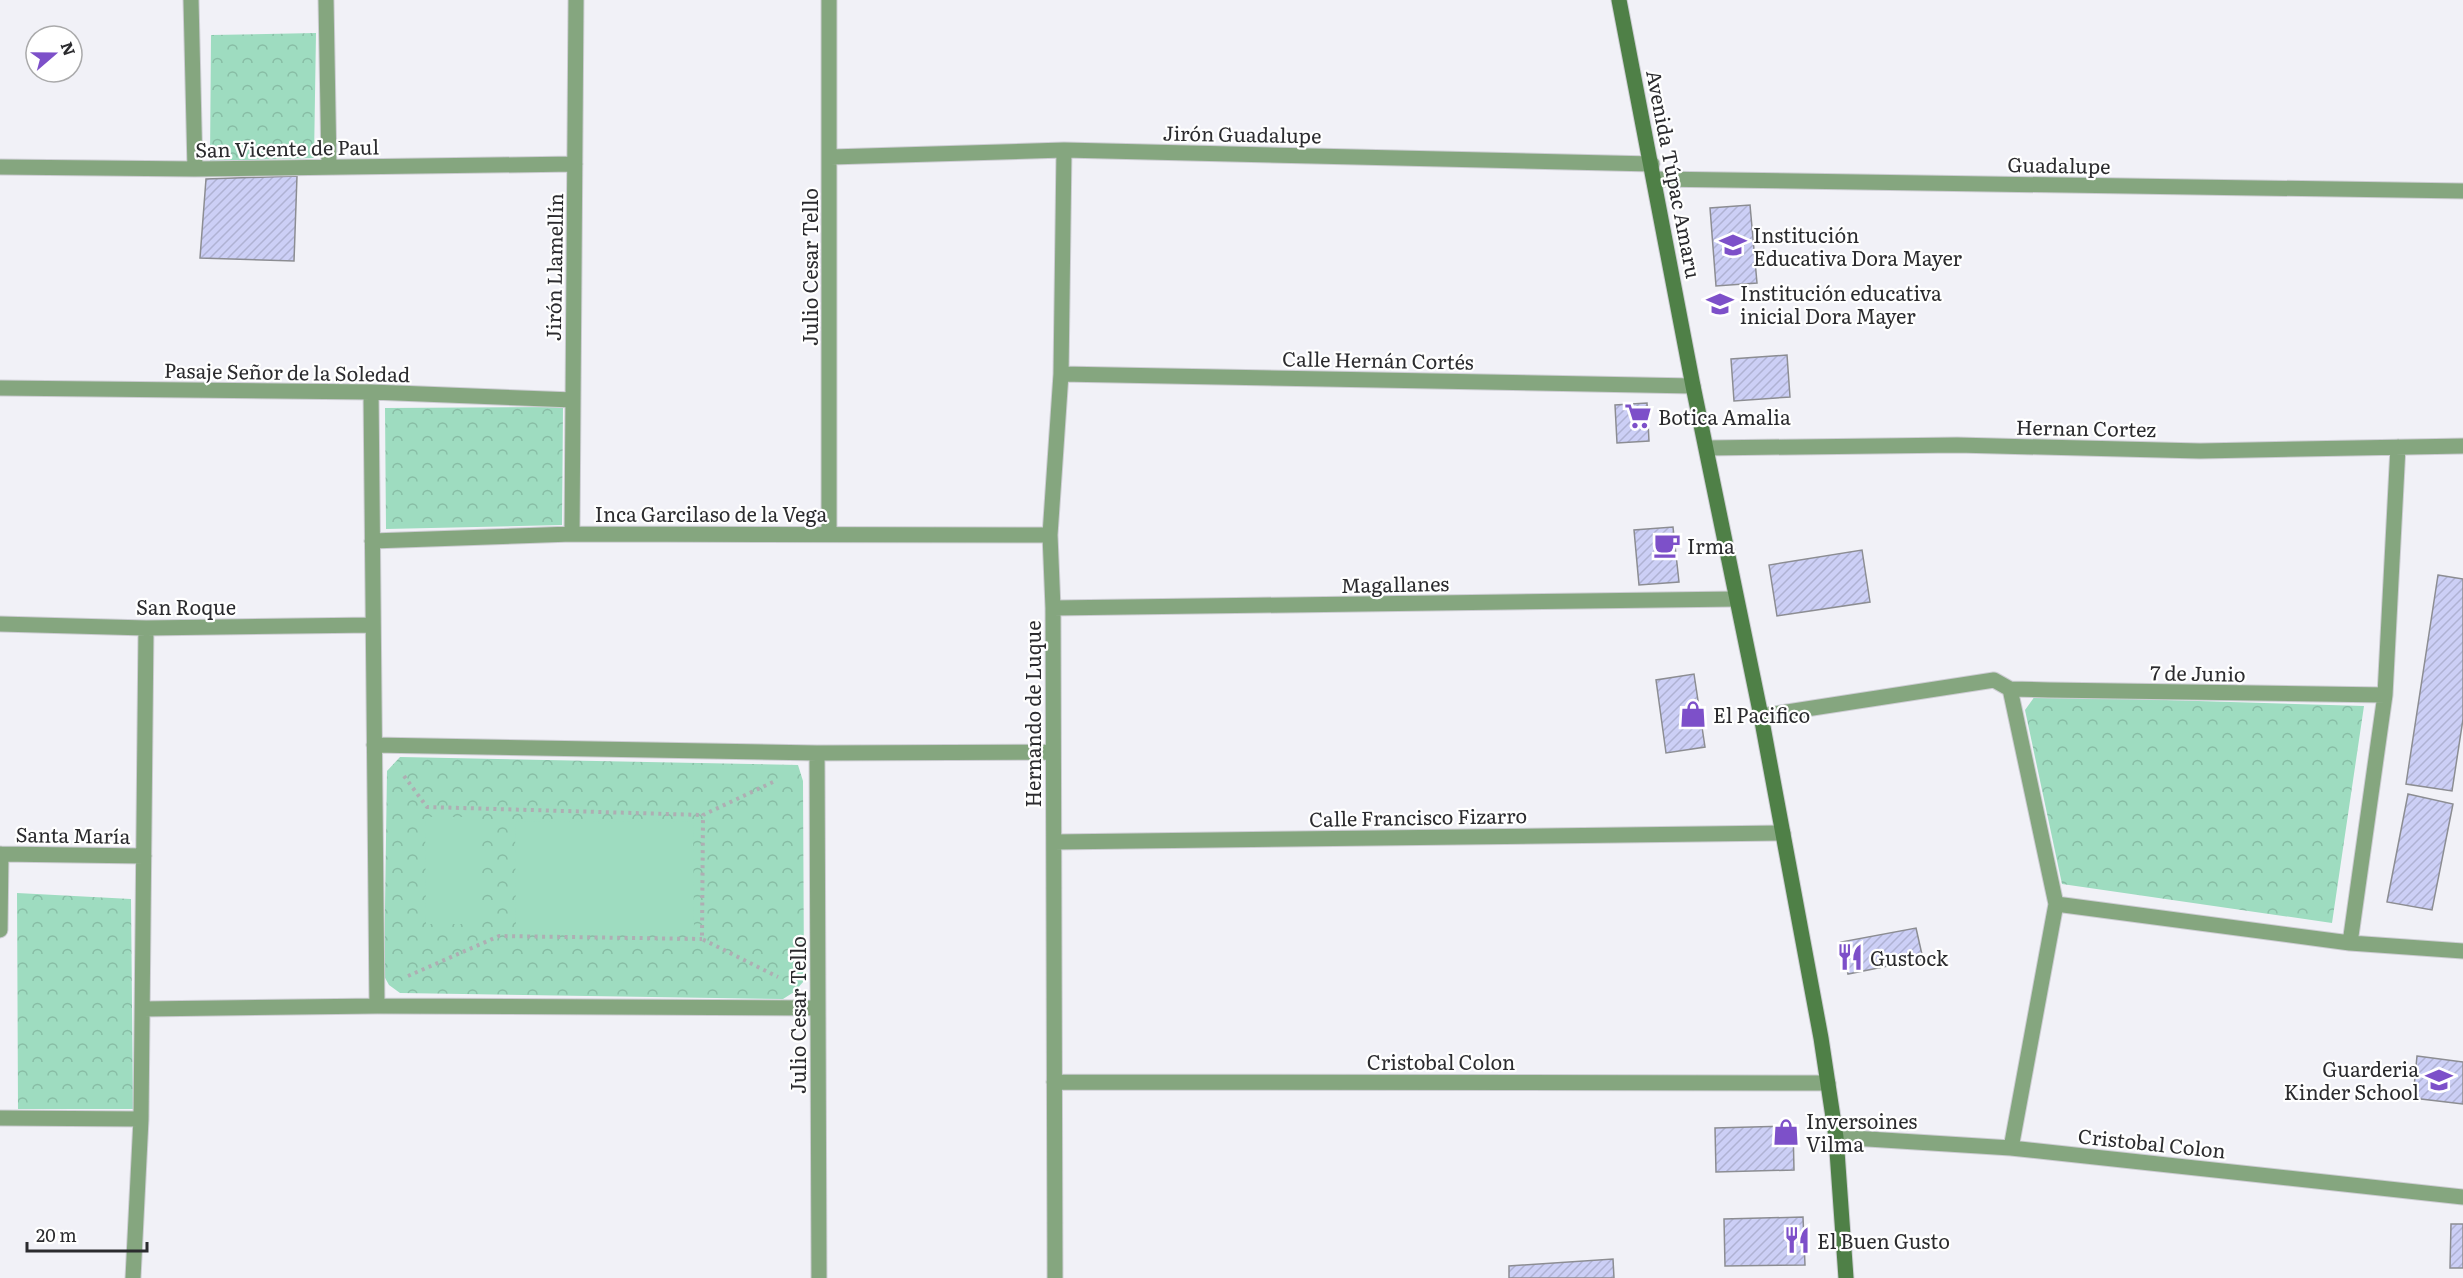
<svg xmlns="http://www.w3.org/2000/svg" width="2463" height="1278" viewBox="0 0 2463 1278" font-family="Literata,serif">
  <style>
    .park { fill: url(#park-crowns) }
    .pitch { fill: #9edcc0 }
    .building { fill: url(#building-hatch); stroke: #8c8d92; stroke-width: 1.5 }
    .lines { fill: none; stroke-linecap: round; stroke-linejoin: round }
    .street-casing { stroke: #cdcdd3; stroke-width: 17 }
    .secondary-casing { stroke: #cdcdd3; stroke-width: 17 }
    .path { stroke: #aeaeb3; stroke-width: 4; stroke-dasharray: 3 4.5; stroke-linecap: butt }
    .street { stroke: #85a67f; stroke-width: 15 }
    .secondary { stroke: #4f8047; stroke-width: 15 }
    .labels { text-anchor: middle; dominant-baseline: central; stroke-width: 4.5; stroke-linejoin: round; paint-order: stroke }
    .street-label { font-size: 20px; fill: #2b2b2e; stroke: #fff }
    .poi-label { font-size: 20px; fill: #2b2b2e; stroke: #fff; text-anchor: start }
  </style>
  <defs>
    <pattern id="park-crowns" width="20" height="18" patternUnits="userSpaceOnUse" patternTransform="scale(1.5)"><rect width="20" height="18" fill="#9edcc0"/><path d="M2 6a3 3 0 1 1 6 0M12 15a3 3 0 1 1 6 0" fill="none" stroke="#88bda5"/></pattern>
    <pattern id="building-hatch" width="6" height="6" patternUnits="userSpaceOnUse" patternTransform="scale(1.5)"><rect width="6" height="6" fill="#cccff6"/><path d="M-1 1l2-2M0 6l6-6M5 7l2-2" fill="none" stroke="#afb2d3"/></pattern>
  </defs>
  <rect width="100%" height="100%" fill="#f1f1f7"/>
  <path class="park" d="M 316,33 L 314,158 L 210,161 L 211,35 Z
    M 563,407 L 562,525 L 386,529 L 385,408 Z
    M 2035,696 L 2364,706 L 2332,923 L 2062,884 L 2025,710 Z
    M 400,757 L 798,765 L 803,781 L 804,981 L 794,992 L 783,999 L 400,993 L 389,985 L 384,976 L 387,771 Z
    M 17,893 L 131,899 L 133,1109 L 18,1109 Z"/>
  <path class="pitch" d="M 425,817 L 481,817 L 481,924 L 426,924 Z
    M 693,821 L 694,932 L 516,933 L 515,822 Z"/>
  <path class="building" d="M 297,176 L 294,261 L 200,258 L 206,179 Z
    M 1750,205 L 1757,283 L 1716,286 L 1710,208 Z
    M 1787,355 L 1790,397 L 1734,401 L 1731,359 Z
    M 1647,403 L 1649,441 L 1617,443 L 1615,405 Z
    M 1673,527 L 1679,582 L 1639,585 L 1634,530 Z
    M 1862,550 L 1870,602 L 1777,616 L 1769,565 Z
    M 2438,575 L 2463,579 L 2463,719 L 2452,791 L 2406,784 Z
    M 1694,674 L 1705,747 L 1666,753 L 1656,680 Z
    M 2408,794 L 2453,804 L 2432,910 L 2387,902 Z
    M 1916,928 L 1923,959 L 1848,974 L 1841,942 Z
    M 2417,1056 L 2463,1062 L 2463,1104 L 2413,1098 Z
    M 1793,1126 L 1794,1170 L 1716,1172 L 1715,1128 Z
    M 1803,1217 L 1805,1265 L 1725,1266 L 1724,1219 Z
    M 2451,1224 L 2463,1224 L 2463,1268 L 2450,1268 Z
    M 1613,1259 L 1614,1278 L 1509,1278 L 1509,1266 Z"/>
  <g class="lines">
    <defs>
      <path id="street" d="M 191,0 L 195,169
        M 326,0 L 329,167
        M 829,0 L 829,534
        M 831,157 L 1064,150 L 1652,164
        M 0,167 L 195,169 L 575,164
        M 1655,179 L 2463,191
        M 1061,374 L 1693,386
        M 0,388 L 371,392 L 573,400
        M 371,392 L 377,1006
        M 1707,448 L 1957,445 L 2200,451 L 2463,446
        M 572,534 L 576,0
        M 372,541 L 572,534 L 1050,535
        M 1053,608 L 1736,599
        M 0,624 L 146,628 L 373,625
        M 2010,689 L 2056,904 L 2011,1148
        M 1761,716 L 1994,680 L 2010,689 L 2049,690 L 2385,695
        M 374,745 L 817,753 L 1053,752
        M 817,753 L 819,1278
        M 1054,842 L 1783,833
        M 0,854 L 144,856
        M 2056,904 L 2350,943 L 2463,951
        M 0,930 L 1,854
        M 2350,943 L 2385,695 L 2398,447
        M 143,1009 L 377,1006 L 817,1008
        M 1054,1082 L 1828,1083
        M 0,1118 L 141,1119
        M 1836,1137 L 2011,1148 L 2463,1197
        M 133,1278 L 141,1119 L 146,628
        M 1055,1278 L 1053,608 L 1050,535 L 1061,374 L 1064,150"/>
      <path id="secondary" d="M 1619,0 L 1693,386 L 1761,716 L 1821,1038 L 1836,1137 L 1846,1278"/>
    </defs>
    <use href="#street" class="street-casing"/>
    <use href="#secondary" class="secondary-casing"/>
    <path class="path" d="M 404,776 L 427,807 L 703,815
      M 773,782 L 703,815 L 702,939 L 778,977
      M 408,976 L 499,936 L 702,939"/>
    <use href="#street" class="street"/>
    <use href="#secondary" class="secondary"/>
  </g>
  <defs>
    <symbol id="school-bare" viewBox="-9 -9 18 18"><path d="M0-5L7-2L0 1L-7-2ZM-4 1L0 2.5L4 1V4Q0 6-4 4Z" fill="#7d50c9" stroke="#fff" stroke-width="2.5" paint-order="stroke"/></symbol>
    <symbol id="supermarket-bare" viewBox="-9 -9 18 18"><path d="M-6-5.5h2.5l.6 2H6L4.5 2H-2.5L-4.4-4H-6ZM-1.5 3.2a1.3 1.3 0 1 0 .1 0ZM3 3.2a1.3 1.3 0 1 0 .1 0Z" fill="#7d50c9" stroke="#fff" stroke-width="2.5" paint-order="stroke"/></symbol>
    <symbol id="cafe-bare" viewBox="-9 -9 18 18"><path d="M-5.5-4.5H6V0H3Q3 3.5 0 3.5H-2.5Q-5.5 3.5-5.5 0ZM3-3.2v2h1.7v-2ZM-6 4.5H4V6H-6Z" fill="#7d50c9" stroke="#fff" stroke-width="2.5" paint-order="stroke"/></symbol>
    <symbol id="shop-bare" viewBox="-9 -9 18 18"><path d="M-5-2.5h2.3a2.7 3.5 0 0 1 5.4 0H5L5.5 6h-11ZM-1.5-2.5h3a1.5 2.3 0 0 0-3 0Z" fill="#7d50c9" stroke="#fff" stroke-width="2.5" paint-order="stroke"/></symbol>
    <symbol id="restaurant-bare" viewBox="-9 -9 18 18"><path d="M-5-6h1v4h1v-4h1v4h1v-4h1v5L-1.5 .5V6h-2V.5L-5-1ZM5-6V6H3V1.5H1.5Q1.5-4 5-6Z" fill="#7d50c9" stroke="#fff" stroke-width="2.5" paint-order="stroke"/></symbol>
  </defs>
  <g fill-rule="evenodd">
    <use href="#school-bare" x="1714" y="226" width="38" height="38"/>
    <use href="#school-bare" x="1701" y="285" width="38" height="38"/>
    <use href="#supermarket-bare" x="1619" y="397" width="38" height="38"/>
    <use href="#cafe-bare" x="1648" y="526" width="38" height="38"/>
    <use href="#shop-bare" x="1674" y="695" width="38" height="38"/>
    <use href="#restaurant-bare" x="1831" y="938" width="38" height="38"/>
    <use href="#school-bare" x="2420" y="1061" width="38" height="38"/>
    <use href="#shop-bare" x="1767" y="1113" width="38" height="38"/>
    <use href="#restaurant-bare" x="1778" y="1221" width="38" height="38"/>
  </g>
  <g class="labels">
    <g class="street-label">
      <text transform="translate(1242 133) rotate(1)">Jirón Guadalupe</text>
      <text transform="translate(287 147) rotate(-1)">San Vicente de Paul</text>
      <text transform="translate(2059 164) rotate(1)">Guadalupe</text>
      <text transform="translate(1675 174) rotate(79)">Avenida Túpac Amaru</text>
      <text transform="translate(553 267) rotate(-89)">Jirón Llamellín</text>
      <text transform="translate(809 267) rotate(-90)">Julio Cesar Tello</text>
      <text transform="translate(1378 359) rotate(1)">Calle Hernán Cortés</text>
      <text transform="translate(287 371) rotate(1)">Pasaje Señor de la Soledad</text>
      <text transform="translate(2086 427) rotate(1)">Hernan Cortez</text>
      <text x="711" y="513">Inca Garcilaso de la Vega</text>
      <text transform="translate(1395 583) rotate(-1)">Magallanes</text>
      <text x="186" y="606">San Roque</text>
      <text transform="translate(2198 672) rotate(1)">7 de Junio</text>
      <text transform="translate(1032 714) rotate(-90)">Hernando de Luque</text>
      <text transform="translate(1418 816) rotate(-1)">Calle Francisco Fizarro</text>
      <text transform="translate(73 834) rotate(1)">Santa María</text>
      <text transform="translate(797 1015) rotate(-90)">Julio Cesar Tello</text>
      <text x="1441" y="1061">Cristobal Colon</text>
      <text transform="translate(2152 1142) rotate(6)">Cristobal Colon</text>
    </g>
    <g class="poi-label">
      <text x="1753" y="234">Institución<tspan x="1753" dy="23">Educativa Dora Mayer</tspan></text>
      <text x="1740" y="292">Institución educativa<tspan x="1740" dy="23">inicial Dora Mayer</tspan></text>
      <text x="1658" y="416">Botica Amalia</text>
      <text x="1687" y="545">Irma</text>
      <text x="1713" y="714">El Pacifico</text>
      <text x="1870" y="957">Gustock</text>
      <text x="2419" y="1068" text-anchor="end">Guarderia<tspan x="2419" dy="23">Kinder School</tspan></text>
      <text x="1806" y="1120">Inversoines<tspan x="1806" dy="23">Vilma</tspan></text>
      <text x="1817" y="1240">El Buen Gusto</text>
    </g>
  </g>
  <g transform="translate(54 54) rotate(70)"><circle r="28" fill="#ffffff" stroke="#aaaaab" stroke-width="1.5"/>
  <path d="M0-4.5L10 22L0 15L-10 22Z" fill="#7d50c9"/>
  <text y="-9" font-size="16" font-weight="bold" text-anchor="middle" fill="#2b2b2e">N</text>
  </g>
  <path d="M27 1242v9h120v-9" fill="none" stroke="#2b2b2e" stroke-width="3"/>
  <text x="36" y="1242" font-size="18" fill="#2b2b2e" stroke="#ffffff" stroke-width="4.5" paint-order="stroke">20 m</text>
</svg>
